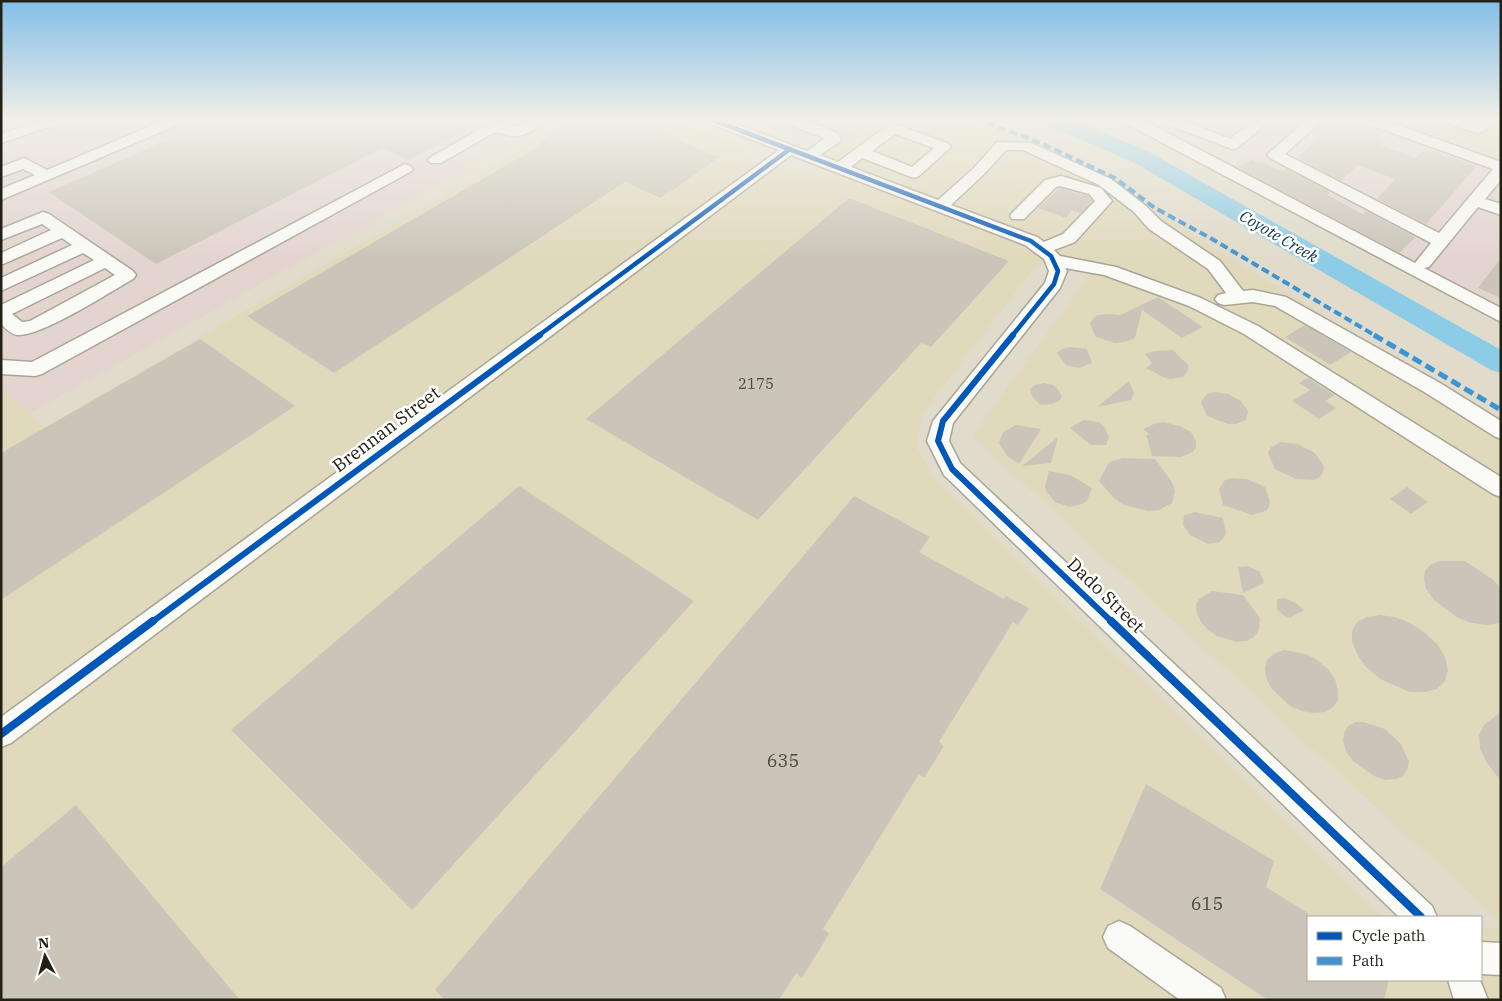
<svg xmlns="http://www.w3.org/2000/svg" width="1502" height="1001" viewBox="0 0 1502 1001" font-family="'IBM Plex Serif',serif">
  <style>
    .commercial { fill: #e4d4d0 }
    .built { fill: #e1d9bc }
    .lines { fill: none; stroke-linecap: round; stroke-linejoin: round }
    .river { fill: #8dcce7; fill-rule: evenodd }
    .building { fill: #cbc5b9 }
    .minor-casing { stroke: #a8a597; stroke-width: 3 }
    .minor { fill: #fafaf7; fill-rule: evenodd }
    .quiet-far1 { stroke: #3b94d3; stroke-width: 4; stroke-dasharray: 8 4; stroke-linecap: butt }
    .quiet { stroke: #3b94d3; stroke-width: 5; stroke-dasharray: 10 5; stroke-linecap: butt }
    .cycleway-far2-casing { stroke: #fff; stroke-width: 7 }
    .cycleway-far1-casing { stroke: #fff; stroke-width: 9 }
    .cycleway-casing { stroke: #fff; stroke-width: 11 }
    .cycleway-far2 { stroke: #0057b8; stroke-width: 4.5 }
    .cycleway-far1 { stroke: #0057b8; stroke-width: 6 }
    .cycleway { stroke: #0057b8; stroke-width: 8 }
    .labels { text-anchor: middle; dominant-baseline: central; stroke-width: 5; stroke-linejoin: round; paint-order: stroke }
    .number-label { font-size: 15px; fill: #4e4a3e }
    .far-water-label { font-size: 16px; font-style: italic; fill: #083346; stroke: #fff }
    .street-label { font-size: 18px; fill: #232014; stroke: #fff }
    .near-number-label { font-size: 18px; fill: #4e4a3e }
  </style>
  <rect width="100%" height="100%" fill="#e0dbca"/>
  <path class="commercial" d="M 74,119 L 555,119 L 30,413 L 1,388 L 1,148 Z
    M 742,119 L 871,119 L 837,153 Z
    M 1143,119 L 1398,119 L 1501,154 L 1501,311 L 1230,168 L 1243,158 Z"/>
  <path class="built" d="M 577,119 L 672,119 L 738,145 L 750,160 L 812,177 L 871,119 L 978,119 L 989,122 L 1153,210 L 1501,424 L 1501,922 L 972,436 L 1100,261 L 1038,263 L 924,411 L 916,446 L 934,478 L 1383,917 L 1308,917 L 1308,980 L 1481,980 L 1481,928 L 1501,927 L 1501,1000 L 1,1000 L 1,388 L 45,427 Z
    M 1398,119 L 1501,119 L 1501,154 Z"/>
  <g class="lines">
    <path class="river" d="M 1042,119 L 1072,119 L 1149,152 L 1501,350 L 1501,373 L 1491,370 L 1133,162 L 1045,124 Z"/>
  </g>
  <path class="building" d="M 216,119 L 486,119 L 408,160 L 382,148 L 156,264 L 49,192 Z
    M 580,119 L 624,119 L 720,157 L 661,198 L 625,182 L 334,373 L 247,316 L 541,145 L 537,143 Z
    M 1342,119 L 1382,132 L 1379,136 L 1386,138 L 1379,145 L 1416,158 L 1423,151 L 1430,153 L 1433,151 L 1477,166 L 1426,224 L 1377,199 L 1395,179 L 1358,165 L 1341,181 L 1297,158 Z
    M 1252,160 L 1258,163 L 1261,161 L 1282,172 L 1286,168 L 1330,192 L 1327,195 L 1363,214 L 1366,211 L 1415,237 L 1400,253 L 1236,167 Z
    M 1060,188 L 1088,196 L 1092,201 L 1081,213 L 1072,210 L 1066,218 L 1038,208 Z
    M 849,198 L 1009,261 L 931,347 L 921,343 L 758,520 L 586,419 Z
    M 1501,258 L 1501,298 L 1478,288 Z
    M 1158,297 L 1203,327 L 1182,338 L 1142,310 L 1135,338 L 1126,342 L 1115,343 L 1096,337 L 1091,327 L 1090,322 L 1097,315 L 1110,314 L 1120,315 Z
    M 1305,325 L 1351,352 L 1330,365 L 1285,337 Z
    M 200,339 L 295,406 L 1,600 L 1,453 Z
    M 1071,347 L 1087,349 L 1092,363 L 1079,368 L 1066,365 L 1057,353 L 1062,349 Z
    M 1173,350 L 1188,365 L 1188,370 L 1183,377 L 1170,379 L 1163,377 L 1146,368 L 1152,363 L 1145,354 L 1155,351 Z
    M 1308,378 L 1335,395 L 1325,401 L 1336,408 L 1319,419 L 1292,401 L 1310,390 L 1299,383 Z
    M 1129,381 L 1134,393 L 1131,400 L 1097,407 Z
    M 1044,383 L 1053,385 L 1057,388 L 1062,397 L 1059,401 L 1052,404 L 1041,405 L 1033,398 L 1030,389 L 1035,385 Z
    M 1214,392 L 1228,394 L 1241,401 L 1248,411 L 1246,420 L 1236,424 L 1228,424 L 1207,416 L 1201,402 L 1207,394 Z
    M 1083,420 L 1099,422 L 1105,428 L 1109,437 L 1106,445 L 1091,445 L 1070,428 Z
    M 1163,422 L 1180,426 L 1191,432 L 1196,441 L 1196,447 L 1193,452 L 1181,457 L 1152,456 L 1146,434 L 1150,435 L 1143,429 L 1156,423 Z
    M 1016,425 L 1041,429 L 1019,464 L 1007,456 L 999,443 L 1003,432 Z
    M 1058,437 L 1051,463 L 1022,466 Z
    M 1280,442 L 1298,444 L 1315,453 L 1324,466 L 1323,472 L 1320,477 L 1314,480 L 1296,479 L 1275,469 L 1268,453 L 1270,448 Z
    M 1123,458 L 1155,459 L 1172,482 L 1175,491 L 1172,503 L 1159,510 L 1148,511 L 1124,505 L 1114,498 L 1099,481 L 1109,462 Z
    M 1049,471 L 1070,475 L 1092,488 L 1087,501 L 1082,504 L 1070,507 L 1055,502 L 1046,491 L 1045,486 Z
    M 1231,478 L 1247,479 L 1265,487 L 1270,501 L 1269,507 L 1266,511 L 1252,515 L 1223,505 L 1219,489 L 1225,480 Z
    M 519,486 L 694,601 L 412,910 L 231,730 Z
    M 1407,487 L 1428,502 L 1411,514 L 1390,499 Z
    M 854,496 L 930,537 L 919,552 L 1004,599 L 1006,596 L 1029,608 L 1018,625 L 1013,622 L 939,742 L 944,746 L 924,778 L 919,774 L 823,929 L 829,934 L 802,978 L 796,973 L 779,1000 L 445,1000 L 435,990 Z
    M 1195,512 L 1223,518 L 1226,534 L 1220,542 L 1208,544 L 1190,535 L 1183,525 L 1184,515 Z
    M 1440,561 L 1465,561 L 1492,579 L 1501,588 L 1501,623 L 1486,625 L 1472,623 L 1458,618 L 1434,600 L 1426,589 L 1424,579 L 1425,571 L 1430,565 Z
    M 1248,566 L 1260,572 L 1264,583 L 1243,593 L 1238,567 Z
    M 1212,591 L 1243,595 L 1260,618 L 1259,630 L 1254,637 L 1247,641 L 1237,642 L 1217,636 L 1208,630 L 1201,622 L 1197,614 L 1196,605 L 1199,599 Z
    M 1285,598 L 1296,603 L 1304,610 L 1290,618 L 1285,616 L 1277,610 L 1277,599 Z
    M 1380,615 L 1395,617 L 1410,623 L 1425,633 L 1437,644 L 1445,657 L 1448,670 L 1445,681 L 1437,689 L 1425,692 L 1410,692 L 1380,679 L 1366,667 L 1357,654 L 1352,642 L 1352,631 L 1357,622 L 1367,617 Z
    M 1284,650 L 1306,654 L 1317,660 L 1328,669 L 1335,679 L 1338,690 L 1338,700 L 1333,707 L 1325,712 L 1314,713 L 1302,711 L 1290,706 L 1271,688 L 1266,678 L 1265,668 L 1267,660 L 1273,654 Z
    M 1501,712 L 1501,781 L 1487,763 L 1480,748 L 1479,735 L 1484,725 Z
    M 1356,722 L 1364,722 L 1385,729 L 1401,744 L 1409,762 L 1407,770 L 1403,776 L 1396,779 L 1385,780 L 1374,776 L 1353,761 L 1346,751 L 1343,741 L 1344,733 L 1348,726 Z
    M 1146,784 L 1274,861 L 1266,887 L 1308,913 L 1308,980 L 1389,980 L 1384,1000 L 1268,1000 L 1100,889 Z
    M 76,805 L 240,1000 L 1,1000 L 1,867 Z"/>
  <g class="lines">
    <defs>
      <path id="minor" d="M 45,119 L 66,119 L 64,122 L 1,143 L 1,134 Z
        M 167,119 L 186,119 L 184,122 L 1,200 L 1,189 L 35,175 L 23,169 L 1,177 L 1,167 L 24,158 L 47,170 Z
        M 530,119 L 548,119 C 543,125 525,136 517,136 C 508,137 502,131 493,133 L 441,163 L 431,163 L 428,160 L 431,157 L 483,127 L 500,123 L 515,127 Z
        M 703,119 L 723,119 L 807,151 L 825,138 L 781,122 L 779,119 L 800,119 L 835,132 L 841,139 L 839,142 L 820,155 L 838,162 L 888,125 L 898,125 L 949,144 L 951,147 L 919,176 L 914,178 L 862,158 L 851,167 L 938,200 L 974,168 L 997,142 L 1031,143 L 1111,179 L 1146,206 L 1161,221 L 1220,261 L 1243,291 L 1253,290 L 1286,297 L 1440,383 L 1501,421 L 1501,439 L 1494,436 L 1426,393 L 1275,306 L 1253,302 L 1224,305 L 1218,303 L 1215,299 L 1218,295 L 1226,293 L 1208,269 L 1149,229 L 1134,212 L 1099,185 L 1023,150 L 1006,150 L 984,174 L 951,205 L 1037,237 L 1044,242 L 1063,234 L 1095,201 L 1089,194 L 1060,186 L 1056,187 L 1024,219 L 1012,219 L 1010,216 L 1012,213 L 1045,180 L 1061,176 L 1101,188 L 1112,201 L 1075,242 L 1054,250 L 1060,256 L 1116,267 L 1201,298 L 1258,326 L 1501,477 L 1501,497 L 1493,494 L 1244,334 L 1189,306 L 1104,275 L 1065,268 L 1067,271 L 1060,288 L 953,423 L 949,441 L 960,463 L 1432,906 L 1437,917 L 1399,917 L 944,475 L 927,441 L 933,421 L 1045,283 L 1049,271 L 1044,259 L 1025,245 L 791,155 L 11,743 L 1,747 L 1,717 L 779,150 L 705,122 ZM 895,134 L 934,148 L 912,167 L 872,151 Z
        M 1121,119 L 1140,119 L 1170,134 L 1415,263 L 1431,243 L 1270,158 L 1267,155 L 1270,152 L 1308,119 L 1324,119 L 1285,154 L 1439,233 L 1493,169 L 1362,122 L 1360,119 L 1381,119 L 1501,162 L 1501,180 L 1485,199 L 1501,204 L 1501,215 L 1478,207 L 1429,267 L 1424,268 L 1501,308 L 1501,322 L 1123,122 Z
        M 1159,119 L 1179,119 L 1230,139 L 1256,119 L 1272,119 L 1237,148 L 1232,149 L 1161,122 Z
        M 1441,119 L 1462,119 L 1475,123 L 1479,119 L 1495,119 L 1482,132 L 1477,133 L 1443,122 Z
        M 405,164 L 410,166 L 413,169 L 410,172 L 42,374 L 35,376 L 1,374 L 1,360 L 32,362 Z
        M 43,212 L 49,214 L 133,271 L 136,275 L 133,279 C 110,292 41,337 17,335 C 11,334 6,329 1,324 L 1,305 L 94,260 L 83,253 L 1,291 L 1,278 L 72,245 L 62,238 L 1,265 L 1,253 L 51,230 L 42,224 L 1,240 L 1,229 ZM 105,268 L 115,275 L 30,321 L 22,322 L 12,314 Z
        M 1119,921 L 1130,926 L 1221,988 L 1226,1000 L 1180,1000 L 1108,948 L 1103,937 L 1108,926 Z
        M 1481,942 L 1501,943 L 1501,975 L 1481,974 Z
        M 1448,980 L 1480,980 L 1488,1000 L 1454,1000 Z"/>
    </defs>
    <use href="#minor" class="minor-casing"/>
    <use href="#minor" class="minor"/>
    <path class="quiet-far1" d="M 976,119 L 1041,143 L 1115,178 L 1155,208 L 1212,239 L 1376,336"/>
    <path class="quiet" d="M 1374,335 L 1501,410"/>
    <defs>
      <path id="cycleway-far2" d="M 710,119 L 1031,241 L 1051,256 L 1058,271 L 1054,284 L 1012,336
        M 538,336 L 790,149"/>
      <path id="cycleway-far1" d="M 1013,335 L 943,421 L 938,441 L 952,469 L 1112,622
        M 152,622 L 540,335"/>
      <path id="cycleway" d="M 1111,621 L 1421,917
        M 1,734 L 153,621"/>
    </defs>
    <use href="#cycleway-far2" class="cycleway-far2-casing"/>
    <use href="#cycleway-far1" class="cycleway-far1-casing"/>
    <use href="#cycleway" class="cycleway-casing"/>
    <use href="#cycleway-far2" class="cycleway-far2"/>
    <use href="#cycleway-far1" class="cycleway-far1"/>
    <use href="#cycleway" class="cycleway"/>
  </g>
  <linearGradient id="sky" x2="0" y2="1"><stop stop-color="#83bee8"/><stop offset="0.46" stop-color="#f1efe7"/><stop offset="1" stop-color="#f1efe7" stop-opacity="0"/></linearGradient>
  <rect width="1502" height="259" fill="url(#sky)"/>
  <g class="labels">
    <g class="number-label">
      <text x="756" y="383">2175</text>
    </g>
    <g class="far-water-label">
      <text transform="translate(1279 236) rotate(30)">Coyote Creek</text>
    </g>
    <g class="street-label">
      <text transform="translate(386 429) rotate(-37)">Brennan Street</text>
      <text transform="translate(1106 595) rotate(44)">Dado Street</text>
    </g>
    <g class="near-number-label">
      <text x="783" y="760">635</text>
      <text x="1207" y="903">615</text>
    </g>
  </g>
  <rect width="1502" height="1001" fill="none" stroke="#232014" stroke-width="5"/>
  <rect x="1307" y="916" width="175" height="65" fill="#ffffff" stroke="#a7a6a1"/>
  <rect x="1317" y="932" width="25" height="8" fill="#0057b8" stroke="#a7a6a1"/>
  <text x="1352" y="941" font-size="15" fill="#232014">Cycle path</text>
  <rect x="1317" y="957" width="25" height="8" fill="#3b94d3" stroke="#a7a6a1"/>
  <text x="1352" y="966" font-size="15" fill="#232014">Path</text>
  <g transform="translate(45 956) rotate(354)" stroke="#ffffff" stroke-width="4" paint-order="stroke">
  <path d="M0-4L9 19L0 12L-9 19Z" fill="#232014"/>
  <text y="-8" font-size="14" font-weight="bold" text-anchor="middle" fill="#232014">N</text>
  </g>
</svg>
